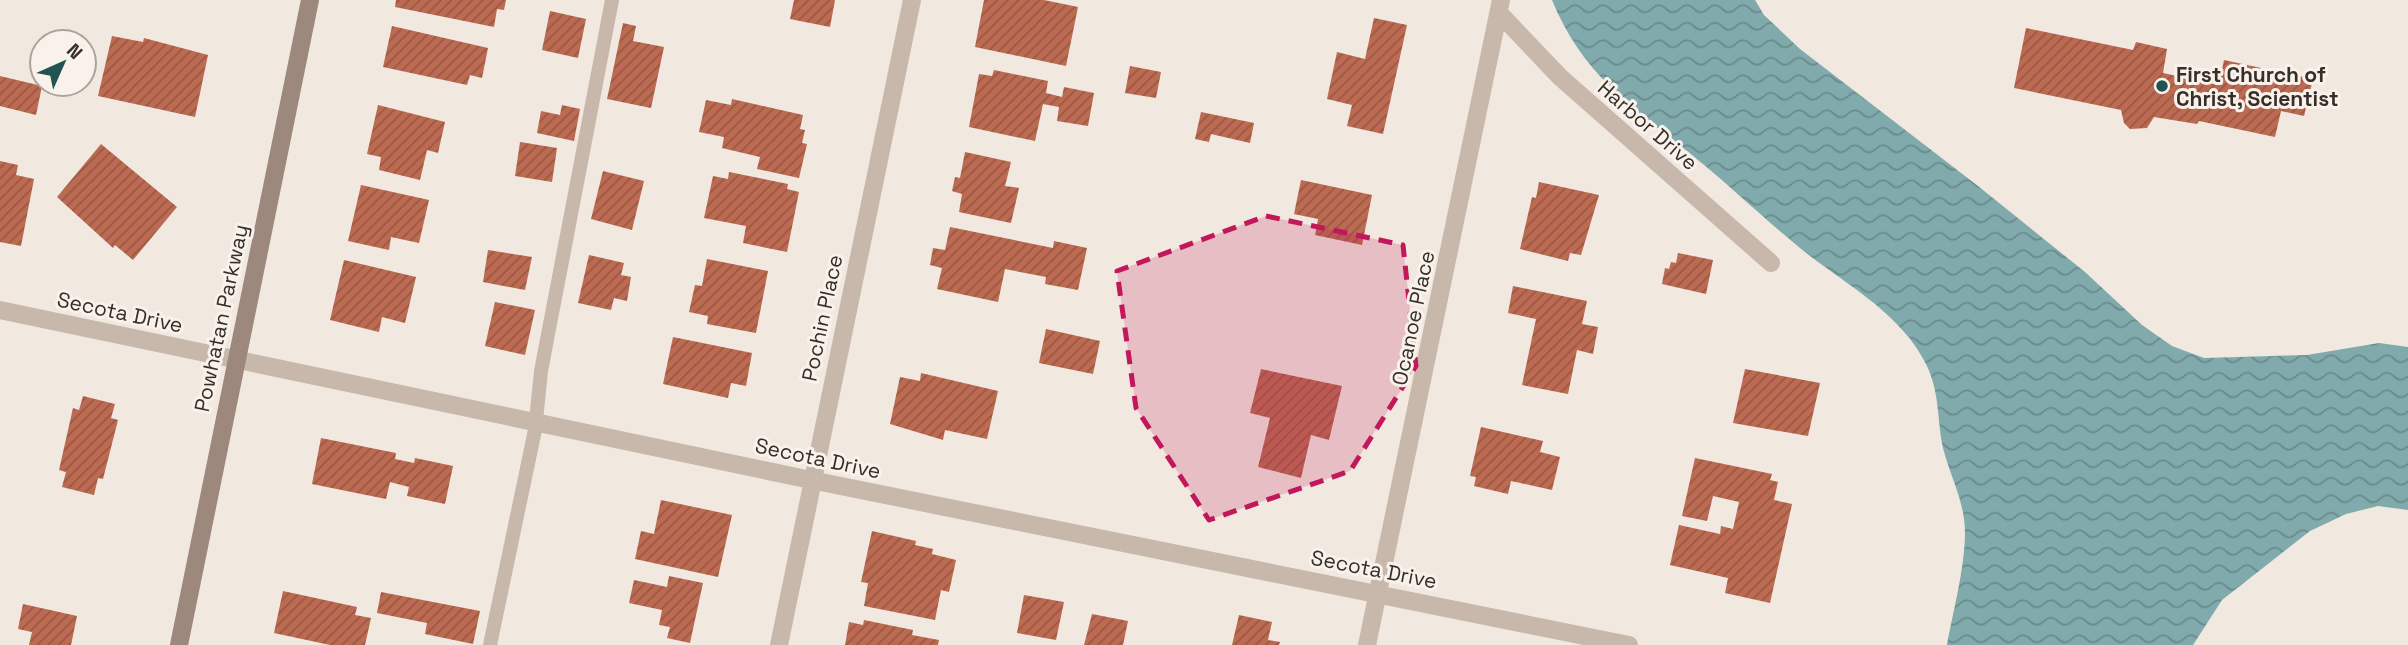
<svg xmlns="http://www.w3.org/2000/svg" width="2408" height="645" viewBox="0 0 2408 645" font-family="'Space Grotesk',sans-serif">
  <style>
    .water { fill: url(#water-waves) }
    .building { fill: url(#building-hatch) }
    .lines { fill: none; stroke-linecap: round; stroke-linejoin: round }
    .service { stroke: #c8b8ac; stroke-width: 14 }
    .minor { stroke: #c8b8ac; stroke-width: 18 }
    .secondary { stroke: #9c887d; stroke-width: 18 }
    .marked { fill: #c2185b; fill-opacity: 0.2; stroke: #c2185b; stroke-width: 5; stroke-dasharray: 14 9; stroke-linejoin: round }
    .poi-dot { fill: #235255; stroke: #f9f2eb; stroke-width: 2.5 }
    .labels { text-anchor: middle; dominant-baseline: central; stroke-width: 6; stroke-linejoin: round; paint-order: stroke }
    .poi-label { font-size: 21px; font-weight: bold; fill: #372e2a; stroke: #f9f2eb; text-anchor: start }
    .street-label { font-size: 21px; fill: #372e2a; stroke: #f9f2eb }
  </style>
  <defs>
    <pattern id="water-waves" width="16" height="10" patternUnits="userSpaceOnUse" patternTransform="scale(1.75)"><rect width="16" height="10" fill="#80aaac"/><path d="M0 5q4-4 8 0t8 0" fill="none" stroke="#6a8b8c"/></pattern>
    <pattern id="building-hatch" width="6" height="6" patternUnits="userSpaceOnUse" patternTransform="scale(1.75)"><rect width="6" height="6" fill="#bc6a52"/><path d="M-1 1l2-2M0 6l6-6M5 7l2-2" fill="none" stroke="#9a5844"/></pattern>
  </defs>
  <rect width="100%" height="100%" fill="#f1e8df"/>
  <path class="water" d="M 1552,0 L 1755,0 L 1764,15 L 1800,49 L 1978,186 L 2085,272 L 2142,325 L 2172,346 L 2204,358 L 2307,355 L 2379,343 L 2408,347 L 2408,510 L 2378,506 L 2346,514 L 2310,531 L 2222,600 L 2193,645 L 1947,645 C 1953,611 1969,553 1964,519 C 1961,495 1949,472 1943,448 C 1937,420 1940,394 1927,366 C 1901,312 1844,284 1800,248 C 1762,217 1726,182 1687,151 C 1628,104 1582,73 1552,0 Z"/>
  <path class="building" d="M 396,0 L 506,0 L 504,10 L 497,9 L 494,27 L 395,7 Z
    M 794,0 L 835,0 L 830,27 L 790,19 Z
    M 984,0 L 1044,0 L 1078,7 L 1066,66 L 975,47 Z
    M 550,11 L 586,19 L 578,58 L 542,50 Z
    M 1374,18 L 1407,25 L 1383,134 L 1347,126 L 1352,105 L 1327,99 L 1337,52 L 1365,59 Z
    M 623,23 L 636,26 L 633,41 L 664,47 L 651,108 L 607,99 Z
    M 392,26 L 488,48 L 482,78 L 470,75 L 467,85 L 383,67 Z
    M 2026,28 L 2133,50 L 2136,42 L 2167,49 L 2163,73 L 2219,85 L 2224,60 L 2313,79 L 2304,116 L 2281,111 L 2275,137 L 2199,121 L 2197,124 L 2154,117 L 2147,128 L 2130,129 L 2124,123 L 2121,110 L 2014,88 Z
    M 112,36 L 143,42 L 144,38 L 208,55 L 195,117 L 98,96 Z
    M 1130,66 L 1161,72 L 1156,98 L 1125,93 Z
    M 994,70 L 1048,81 L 1046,93 L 1062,97 L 1064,87 L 1094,93 L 1088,126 L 1057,121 L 1059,107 L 1043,104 L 1035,141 L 969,127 L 979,74 L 992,76 Z
    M 0,76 L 42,86 L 36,115 L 0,106 Z
    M 732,99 L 803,115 L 800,129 L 805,130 L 802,143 L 807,144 L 799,178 L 757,169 L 760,157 L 722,148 L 724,137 L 699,132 L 706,100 L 731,105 Z
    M 378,105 L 445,122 L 438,153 L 427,150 L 420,180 L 379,170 L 381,157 L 367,154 Z
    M 562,105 L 580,109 L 574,141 L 537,133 L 541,111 L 560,115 Z
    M 1201,112 L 1254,123 L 1250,143 L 1211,134 L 1209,142 L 1195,139 Z
    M 520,142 L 557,148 L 552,182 L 515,176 Z
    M 101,144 L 177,207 L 133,260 L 115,245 L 113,248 L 57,197 Z
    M 965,152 L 1011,162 L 1005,186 L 1019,188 L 1011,223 L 959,212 L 962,194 L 952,191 L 955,177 L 960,178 Z
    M 0,161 L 18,165 L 16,175 L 34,179 L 21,246 L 0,242 Z
    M 603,171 L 644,181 L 632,230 L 591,219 Z
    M 729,172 L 788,184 L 787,189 L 799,192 L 787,252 L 743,243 L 746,226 L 704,218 L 713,176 L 728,179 Z
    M 1301,180 L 1372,195 L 1362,245 L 1315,235 L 1318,219 L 1294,214 Z
    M 1539,182 L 1599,195 L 1581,255 L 1570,253 L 1568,261 L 1520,249 L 1532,197 L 1536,198 Z
    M 361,185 L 429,200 L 419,243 L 391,237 L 389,250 L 348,241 Z
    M 950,227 L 1053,248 L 1054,241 L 1087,248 L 1078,290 L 1045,284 L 1046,277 L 1005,269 L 998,302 L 937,289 L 942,268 L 930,265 L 933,248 L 945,250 Z
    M 488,250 L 532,257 L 525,290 L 483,282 Z
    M 1678,253 L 1713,260 L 1706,294 L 1662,284 L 1665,268 L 1669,269 L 1671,262 L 1676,263 Z
    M 589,255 L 624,263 L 621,275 L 631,277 L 627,301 L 614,298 L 611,310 L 578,303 Z
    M 707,259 L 768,271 L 756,333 L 707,324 L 708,316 L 689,312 L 695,285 L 702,286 Z
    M 344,260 L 416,277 L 405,323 L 382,317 L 379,332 L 330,320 Z
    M 1513,286 L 1587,301 L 1582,324 L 1598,327 L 1593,354 L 1577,350 L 1568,394 L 1522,385 L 1536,319 L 1508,313 Z
    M 495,302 L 535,310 L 525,355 L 485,346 Z
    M 1046,329 L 1100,341 L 1093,374 L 1039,363 Z
    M 673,337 L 752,353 L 746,386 L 731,383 L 728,398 L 663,384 Z
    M 1261,369 L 1342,386 L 1329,440 L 1311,435 L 1301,478 L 1258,467 L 1270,418 L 1250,413 Z
    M 1745,369 L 1820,383 L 1808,436 L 1733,423 Z
    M 921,373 L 998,391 L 987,439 L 945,430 L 943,440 L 890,424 L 900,377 L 920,381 Z
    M 83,396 L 115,404 L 111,418 L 118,420 L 103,479 L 98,478 L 94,495 L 62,487 L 66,472 L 59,470 L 73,408 L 79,410 Z
    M 1481,427 L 1543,441 L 1540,452 L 1560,457 L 1552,490 L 1511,481 L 1508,494 L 1474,486 L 1476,477 L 1470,476 Z
    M 321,438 L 396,453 L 395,459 L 414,463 L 415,458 L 453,466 L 445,504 L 407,496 L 409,487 L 390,482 L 386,499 L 312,484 Z
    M 1695,458 L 1772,474 L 1770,480 L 1778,482 L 1774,500 L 1792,504 L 1770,603 L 1725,593 L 1728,578 L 1670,565 L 1679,525 L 1720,534 L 1721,526 L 1733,529 L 1739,502 L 1713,496 L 1707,521 L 1682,516 Z
    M 661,500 L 732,515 L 718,577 L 635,559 L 641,531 L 654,534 Z
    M 872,531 L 916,541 L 915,545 L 933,549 L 932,554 L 956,560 L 949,592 L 941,590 L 935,620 L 864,606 L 868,583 L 861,582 Z
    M 669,576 L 703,583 L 690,643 L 667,638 L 670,627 L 659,625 L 662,610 L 629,603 L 634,580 L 667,587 Z
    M 283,591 L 357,607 L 355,615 L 371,618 L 365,645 L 330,645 L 274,633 Z
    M 381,592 L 480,611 L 473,644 L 425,634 L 427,623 L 377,613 Z
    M 1024,595 L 1064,602 L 1056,640 L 1017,633 Z
    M 23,604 L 77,616 L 71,645 L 29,645 L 32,632 L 18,629 Z
    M 1092,614 L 1128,621 L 1123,645 L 1084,645 Z
    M 1239,615 L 1272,622 L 1268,640 L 1280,642 L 1279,645 L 1232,645 Z
    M 864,620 L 913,630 L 912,635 L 939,640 L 938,645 L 845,645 L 849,622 L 863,625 Z"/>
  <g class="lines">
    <path class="service" d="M 490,645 L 535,430 L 541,371 L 612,0"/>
    <path class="minor" d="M 1500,14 L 1560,77 L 1771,263
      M 0,310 L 811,480 L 1629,645
      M 779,645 L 912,0
      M 1367,645 L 1501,0"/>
    <path class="secondary" d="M 179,645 L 310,0"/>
  </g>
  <path class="marked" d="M 1266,216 L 1403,245 L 1416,366 L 1350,471 L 1209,520 L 1136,408 L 1117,271 Z"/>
  <circle class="poi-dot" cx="2162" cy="86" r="7"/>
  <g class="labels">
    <g class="poi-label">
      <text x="2176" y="74">First Church of<tspan x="2176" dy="24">Christ, Scientist</tspan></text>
    </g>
    <g class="street-label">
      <text transform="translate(1648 125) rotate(41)">Harbor Drive</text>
      <text transform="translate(120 312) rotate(12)">Secota Drive</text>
      <text transform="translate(221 318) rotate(-78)">Powhatan Parkway</text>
      <text transform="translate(822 318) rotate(-78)">Pochin Place</text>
      <text transform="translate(1413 318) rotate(-78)">Ocanoe Place</text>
      <text transform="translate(818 458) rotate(12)">Secota Drive</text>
      <text transform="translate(1374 569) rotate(11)">Secota Drive</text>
    </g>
  </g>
  <g transform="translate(63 63) rotate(45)"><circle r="33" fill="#f9f2eb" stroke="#aba49e" stroke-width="2"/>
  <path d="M0-5L12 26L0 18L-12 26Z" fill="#235255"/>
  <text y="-10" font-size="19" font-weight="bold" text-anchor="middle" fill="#372e2a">N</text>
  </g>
</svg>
